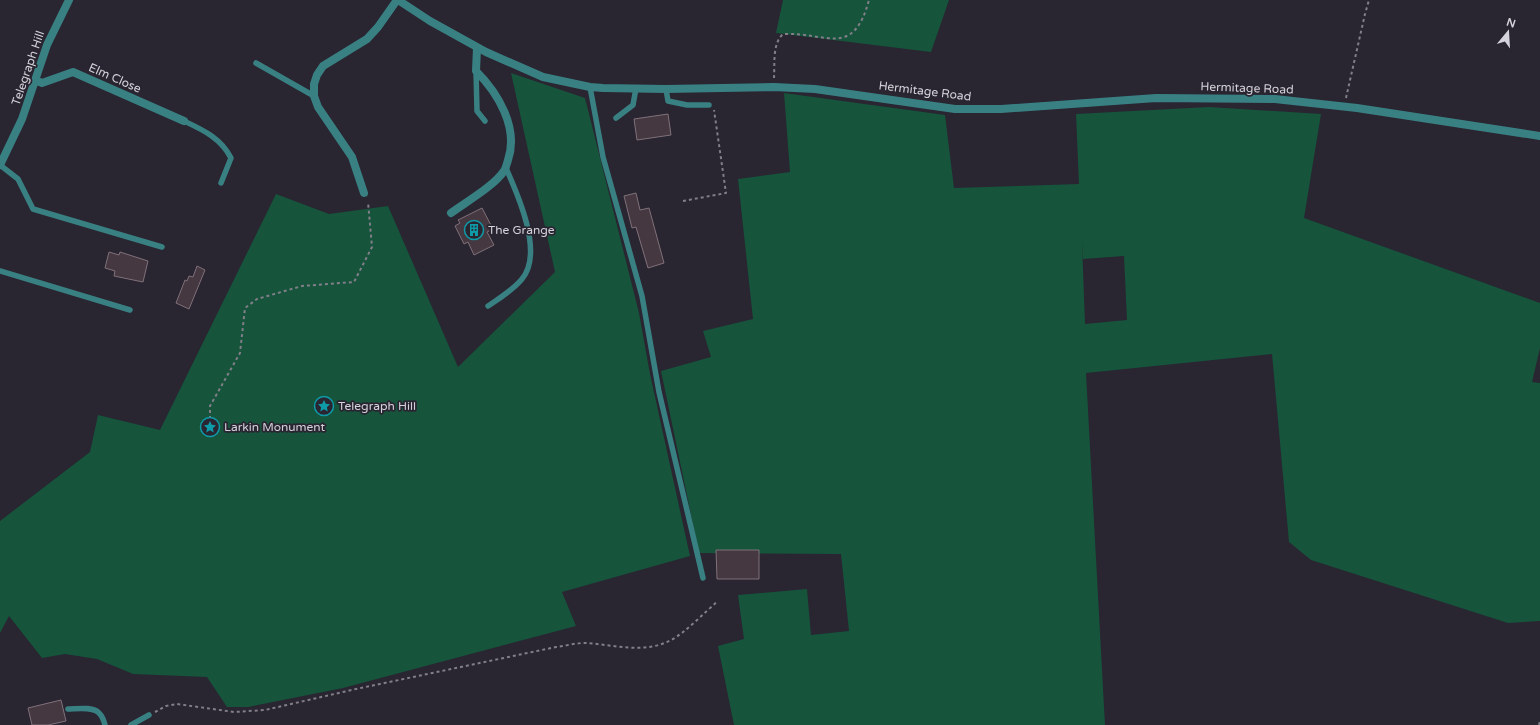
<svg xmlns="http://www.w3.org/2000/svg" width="1540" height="725" viewBox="0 0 1540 725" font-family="'Varela Round',sans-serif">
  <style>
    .green { fill: #16543c; fill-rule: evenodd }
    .building { fill: #453840; stroke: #80717a }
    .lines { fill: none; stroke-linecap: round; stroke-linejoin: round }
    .path { stroke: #827f89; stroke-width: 2; stroke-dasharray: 3 3; stroke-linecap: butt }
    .service { stroke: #398083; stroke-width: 5.5 }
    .minor { stroke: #398083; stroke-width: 8 }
    .tertiary { stroke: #398083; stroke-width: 8 }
    .labels { text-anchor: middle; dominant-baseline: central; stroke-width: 3.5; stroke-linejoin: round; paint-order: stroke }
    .street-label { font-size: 12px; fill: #d4d2da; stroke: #292531 }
    .poi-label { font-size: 12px; fill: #d4d2da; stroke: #292531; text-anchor: start }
  </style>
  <rect width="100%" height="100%" fill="#292531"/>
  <path class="green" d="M 783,0 L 949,0 L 931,52 L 776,33 Z
    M 511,73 L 585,98 L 639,313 L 650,374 L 690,556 L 562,592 L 576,626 L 343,688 L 248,707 L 227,707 L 207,677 L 133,674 L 97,659 L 65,654 L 42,658 L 9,616 L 0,633 L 0,521 L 90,452 L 98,415 L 160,430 L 276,194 L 329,214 L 388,206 L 458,367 L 555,272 Z
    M 784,93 L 945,115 L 954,188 L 1079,184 L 1076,114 L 1209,107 L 1321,114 L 1304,218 L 1540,303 L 1540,348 L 1532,382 L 1540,383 L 1540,621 L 1508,623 L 1311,560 L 1289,542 L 1272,354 L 1086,373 L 1105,725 L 734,725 L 718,646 L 744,639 L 738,595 L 807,589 L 811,635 L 849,631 L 841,554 L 699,553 L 661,371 L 711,357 L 703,331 L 753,319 L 738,179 L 790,172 ZM 1082,241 L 1083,259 L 1124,256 L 1127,320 L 1085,324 Z"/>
  <path class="building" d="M 668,114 L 671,135 L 637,140 L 634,119 Z
    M 636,193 L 640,210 L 649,208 L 664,263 L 648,268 L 636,227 L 632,228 L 624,196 Z
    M 482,208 L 493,229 L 487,232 L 494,245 L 474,255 L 468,242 L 464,244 L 455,226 L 460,223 L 458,220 Z
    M 109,252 L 119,255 L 120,252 L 148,261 L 143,282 L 114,276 L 115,271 L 105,268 Z
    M 197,266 L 205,270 L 189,309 L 176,303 L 185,280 L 187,281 L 189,276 L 193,277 Z
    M 716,550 L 759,550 L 759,579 L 717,579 Z
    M 61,700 L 66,721 L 48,725 L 32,725 L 28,708 Z"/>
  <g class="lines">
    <path class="path" d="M 774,78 C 775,64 772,44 783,34 C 827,32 853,59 869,0
      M 1346,98 L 1365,14 L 1369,0
      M 683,201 L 726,193 L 714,110
      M 210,419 L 210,406 L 240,353 L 245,308 L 257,299 L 302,286 L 354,282 L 372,247 L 368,202
      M 155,712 L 166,706 L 177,704 L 234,712 L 265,710 L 356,689 L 556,647 C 565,646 575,643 584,643 C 613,644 643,655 671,640 C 685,633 705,612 718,601
      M 1539,725 L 1540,721"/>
    <path class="service" d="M 256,63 L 314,96
      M 476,71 L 477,111 L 485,121
      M 590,87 L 603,157 L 642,296 L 659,392 L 703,578
      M 666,89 L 668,101 L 687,105 L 709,105
      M 616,118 L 633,105 L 636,88
      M 184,121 C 203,130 221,138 231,158 L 221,183
      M 0,165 L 18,179 L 33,209 L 162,247
      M 0,271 L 130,310
      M 488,306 C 500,298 513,290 522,279 C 544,253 518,195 506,168
      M 68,709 C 76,709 93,706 99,713 C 102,716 104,721 105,725
      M 131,725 L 149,715"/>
    <path class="minor" d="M 35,80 L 42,83 L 73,72 L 184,121
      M 0,165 L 22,119 L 47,45 L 69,0
      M 364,193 L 352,157 L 318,107 L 314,96 L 314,84 L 317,75 L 323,66 L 367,39 L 378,27 L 397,0
      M 451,213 C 466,202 494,186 504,171 C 506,168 507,163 508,160 C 519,128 498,93 476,71 L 477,48"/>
    <path class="tertiary" d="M 398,0 L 430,21 L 486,52 L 543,77 L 590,87 L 603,88 L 666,89 L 774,87 L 815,89 L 955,109 L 1001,109 L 1156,98 L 1275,99 L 1357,108 L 1540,136"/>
  </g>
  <defs>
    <symbol id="building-ring" viewBox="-11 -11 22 22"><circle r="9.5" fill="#292531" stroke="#0f9aa8" stroke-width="1.5"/><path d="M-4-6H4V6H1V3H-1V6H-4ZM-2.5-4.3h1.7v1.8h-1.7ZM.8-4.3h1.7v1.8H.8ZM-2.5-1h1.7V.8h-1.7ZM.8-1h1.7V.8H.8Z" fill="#0f9aa8"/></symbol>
    <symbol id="sight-ring" viewBox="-11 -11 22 22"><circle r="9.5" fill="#292531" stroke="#0f9aa8" stroke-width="1.5"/><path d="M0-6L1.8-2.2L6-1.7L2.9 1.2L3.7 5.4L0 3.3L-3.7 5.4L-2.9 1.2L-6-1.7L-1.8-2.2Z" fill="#0f9aa8"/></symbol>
  </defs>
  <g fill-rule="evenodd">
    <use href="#building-ring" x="463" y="219" width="22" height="22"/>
    <use href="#sight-ring" x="313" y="395" width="22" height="22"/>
    <use href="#sight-ring" x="199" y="416" width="22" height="22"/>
  </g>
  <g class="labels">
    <g class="street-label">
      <text transform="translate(28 68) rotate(-71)">Telegraph Hill</text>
      <text transform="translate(115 78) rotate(24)">Elm Close</text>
      <text transform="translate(1247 88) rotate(2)">Hermitage Road</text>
      <text transform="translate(925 91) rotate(7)">Hermitage Road</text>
    </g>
    <g class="poi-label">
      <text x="488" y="230">The Grange</text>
      <text x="338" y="406">Telegraph Hill</text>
      <text x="224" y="427">Larkin Monument</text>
    </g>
  </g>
  <g transform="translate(1508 32) rotate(18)" stroke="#292531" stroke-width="3" paint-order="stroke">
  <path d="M0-3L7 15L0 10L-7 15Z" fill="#d4d2da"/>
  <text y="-6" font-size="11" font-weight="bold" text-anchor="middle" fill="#d4d2da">N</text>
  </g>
</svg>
